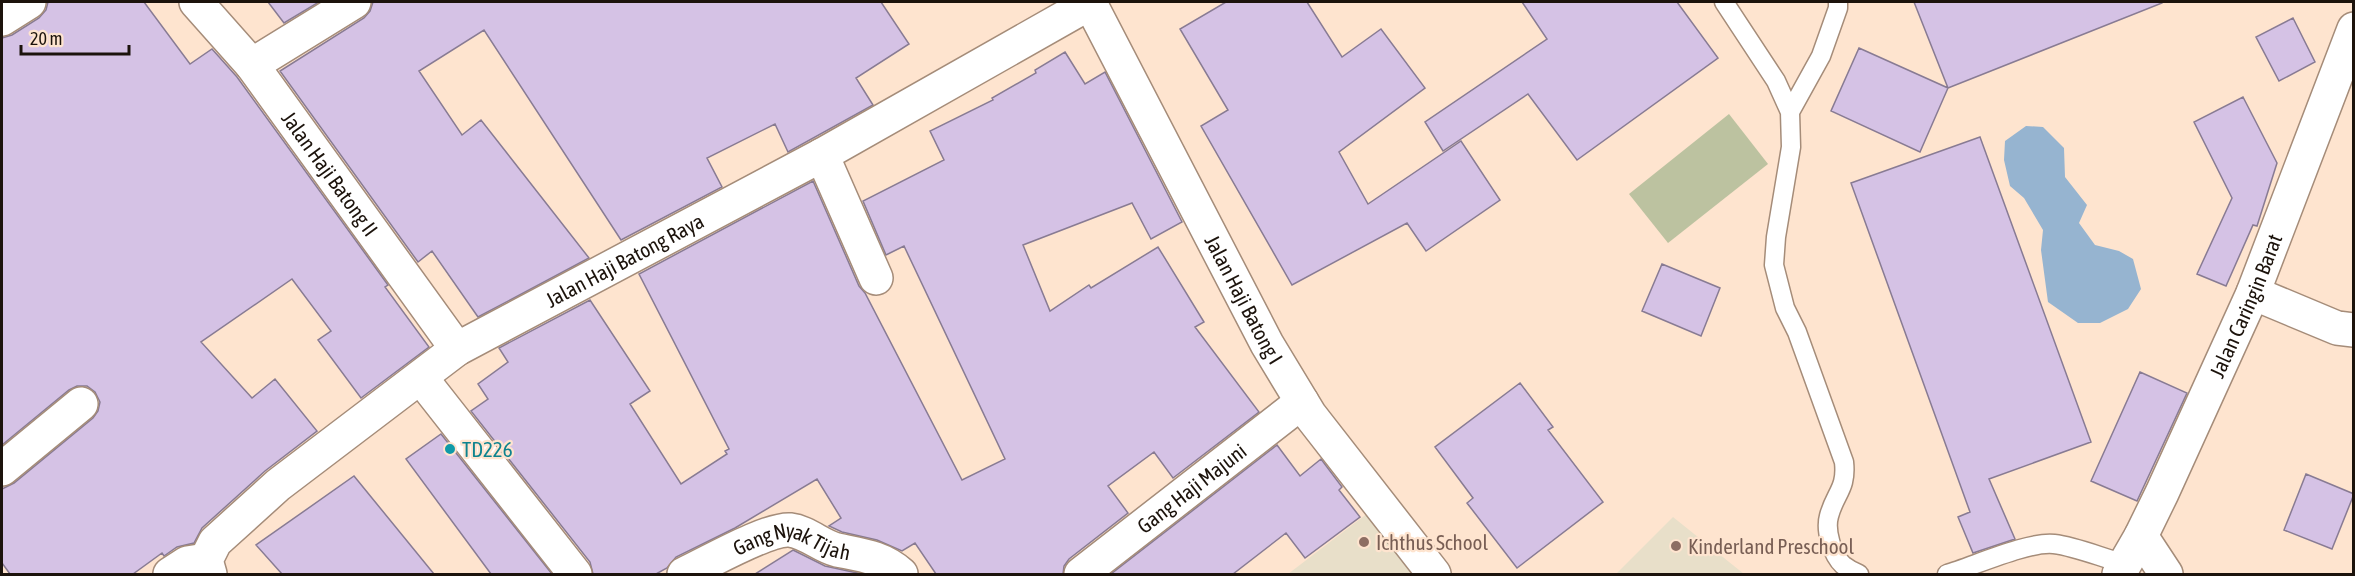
<svg xmlns="http://www.w3.org/2000/svg" width="2355" height="576" viewBox="0 0 2355 576" font-family="'Asap Condensed',sans-serif">
  <style>
    .education { fill: #e8dfc9 }
    .green { fill: #bcc2a0 }
    .water { fill: #96b4d0 }
    .building { fill: #d5c2e5; stroke: #887b93; stroke-width: 1.5 }
    .lines { fill: none; stroke-linecap: round; stroke-linejoin: round }
    .service-casing { stroke: #a58c79; stroke-width: 21 }
    .minor-casing { stroke: #a58c79; stroke-width: 36 }
    .tertiary-casing { stroke: #a58c79; stroke-width: 36 }
    .service { stroke: #fff; stroke-width: 18 }
    .minor { stroke: #fff; stroke-width: 33 }
    .tertiary { stroke: #fff; stroke-width: 33 }
    .culture-dot { fill: #0f9aa8; stroke: #fee4cf; stroke-width: 2 }
    .education-dot { fill: #8d6e63; stroke: #fee4cf; stroke-width: 2 }
    .labels { text-anchor: middle; dominant-baseline: central; stroke-width: 4.5; stroke-linejoin: round; paint-order: stroke }
    .street-label { font-size: 21px; fill: #1c130c; stroke: #fee4cf }
    .culture-label { font-size: 21px; fill: #0d838f; stroke: #fee4cf; text-anchor: start }
    .education-label { font-size: 21px; fill: #785e54; stroke: #fee4cf; text-anchor: start }
  </style>
  <rect width="100%" height="100%" fill="#fee4cf"/>
  <path class="education" d="M 1372,510 L 1425,574 L 1288,574 Z
    M 1673,517 L 1744,574 L 1616,574 Z"/>
  <path class="green" d="M 1729,114 L 1768,164 L 1668,243 L 1629,194 Z"/>
  <path class="water" d="M 2026,126 L 2043,127 L 2064,148 L 2065,177 L 2087,205 L 2079,223 L 2095,245 L 2119,251 L 2133,259 L 2141,289 L 2128,309 L 2100,323 L 2078,323 L 2048,302 L 2041,250 L 2043,230 L 2024,198 L 2010,186 L 2004,160 L 2005,141 Z"/>
  <path class="building" d="M 48,2 L 144,2 L 190,64 L 212,49 L 237,77 L 388,285 L 385,287 L 429,347 L 361,398 L 318,340 L 331,331 L 292,279 L 201,342 L 252,398 L 275,379 L 317,431 L 265,471 L 202,528 L 194,543 L 177,547 L 164,556 L 162,553 L 133,574 L 10,574 L 2,563 L 2,489 L 14,483 L 93,418 L 98,411 L 100,402 L 95,392 L 87,386 L 77,386 L 69,390 L 2,445 L 2,38 L 12,35 L 39,18 L 46,10 Z
    M 268,2 L 319,2 L 284,23 Z
    M 373,2 L 881,2 L 909,44 L 856,78 L 873,105 L 788,152 L 775,124 L 707,158 L 722,187 L 621,240 L 484,30 L 419,71 L 462,135 L 481,120 L 589,258 L 478,317 L 432,251 L 418,262 L 280,71 L 364,18 L 370,11 Z
    M 1226,2 L 1307,2 L 1342,57 L 1381,29 L 1425,88 L 1339,152 L 1368,204 L 1461,141 L 1500,200 L 1426,251 L 1407,223 L 1292,285 L 1201,126 L 1228,110 L 1180,29 Z
    M 1522,2 L 1677,2 L 1718,58 L 1577,160 L 1528,94 L 1443,151 L 1425,122 L 1547,39 Z
    M 1914,2 L 2162,2 L 2162,3 L 1948,88 Z
    M 2293,18 L 2315,62 L 2279,81 L 2256,37 Z
    M 1859,48 L 1948,88 L 1920,152 L 1831,111 Z
    M 1065,52 L 1085,84 L 1105,72 L 1182,222 L 1151,239 L 1132,203 L 1023,245 L 1050,311 L 1089,285 L 1091,288 L 1158,247 L 1204,322 L 1195,327 L 1259,412 L 1173,478 L 1154,452 L 1108,486 L 1128,513 L 1069,559 L 1064,566 L 1063,574 L 936,574 L 915,543 L 902,551 L 877,540 L 842,532 L 829,526 L 841,518 L 817,479 L 735,528 L 676,557 L 667,568 L 656,574 L 593,574 L 590,562 L 471,411 L 488,399 L 478,384 L 508,362 L 499,348 L 590,300 L 650,391 L 630,404 L 681,484 L 727,454 L 725,451 L 729,449 L 639,274 L 813,181 L 859,286 L 865,293 L 962,480 L 1005,459 L 904,246 L 886,255 L 863,201 L 944,160 L 930,131 L 993,100 L 992,98 L 1036,73 L 1035,70 Z
    M 2243,97 L 2277,163 L 2257,226 L 2253,225 L 2226,286 L 2197,274 L 2232,198 L 2194,122 Z
    M 1980,137 L 2091,442 L 1989,479 L 2015,539 L 1973,553 L 1958,517 L 1970,512 L 1851,183 Z
    M 1662,264 L 1720,288 L 1701,336 L 1642,311 Z
    M 2140,372 L 2187,393 L 2137,501 L 2091,481 Z
    M 1520,383 L 1553,427 L 1548,430 L 1603,502 L 1517,568 L 1467,503 L 1473,498 L 1435,447 Z
    M 441,434 L 552,574 L 491,574 L 406,459 Z
    M 1277,445 L 1300,476 L 1321,459 L 1342,487 L 1339,490 L 1360,517 L 1305,558 L 1286,533 L 1233,574 L 1111,574 Z
    M 2306,474 L 2354,494 L 2332,549 L 2284,530 Z
    M 354,476 L 434,574 L 282,574 L 256,545 Z
    M 793,550 L 825,566 L 862,574 L 755,574 Z"/>
  <g class="lines">
    <defs>
      <path id="service" d="M 1724,2 L 1776,81 L 1790,112 L 1791,147 L 1776,237 L 1774,265 L 1785,308 L 1797,332 L 1844,462 C 1847,489 1835,493 1829,516 C 1825,530 1832,555 1843,565 C 1848,569 1854,572 1859,574
        M 1790,112 L 1821,56 L 1838,8 L 1838,2
        M 1947,574 C 1974,566 2029,541 2054,544 C 2078,547 2102,558 2126,564"/>
      <g id="minor">
        <path id="s1" d="M 196,2 L 252,65 L 457,349"/>
        <path id="s2" d="M 1090,3 L 1267,344 L 1310,415 L 1434,574"/>
        <path d="M 2,19 L 29,2"/>
        <path d="M 252,65 L 354,2"/>
        <path d="M 822,155 L 876,278"/>
        <path d="M 2253,293 L 2337,328 L 2354,330"/>
        <path d="M 421,378 L 575,574"/>
        <path d="M 2,469 L 81,404"/>
        <path d="M 2141,536 L 2166,574"/>
        <path d="M 170,574 L 187,563 L 206,560"/>
        <path id="s3" d="M 684,574 C 706,564 768,528 790,530 C 807,532 821,546 837,550 C 861,555 882,557 901,574"/>
        <path id="s4" d="M 1081,574 L 1302,402"/>
        <path id="s5" d="M 2119,574 L 2141,536 L 2162,493 L 2253,293 L 2354,29"/>
      </g>
      <g id="tertiary">
        <path id="s6" d="M 210,574 L 206,560 L 215,542 L 278,485 L 457,349 L 822,155 L 1092,2"/>
      </g>
    </defs>
    <use href="#service" class="service-casing"/>
    <use href="#minor" class="minor-casing"/>
    <use href="#tertiary" class="tertiary-casing"/>
    <use href="#service" class="service"/>
    <use href="#minor" class="minor"/>
    <use href="#tertiary" class="tertiary"/>
  </g>
  <circle class="culture-dot" cx="450" cy="449" r="6"/>
  <g class="education-dot">
    <circle cx="1364" cy="542" r="6"/>
    <circle cx="1676" cy="546" r="6"/>
  </g>
  <g class="labels">
    <g class="street-label">
      <text stroke="none"><textPath href="#s1" startOffset="218">Jalan Haji Batong II</textPath></text>
      <text stroke="none"><textPath href="#s6" startOffset="534">Jalan Haji Batong Raya</textPath></text>
      <text stroke="none"><textPath href="#s2" startOffset="334">Jalan Haji Batong I</textPath></text>
      <text stroke="none"><textPath href="#s5" startOffset="297">Jalan Caringin Barat</textPath></text>
      <text stroke="none"><textPath href="#s4" startOffset="140">Gang Haji Majuni</textPath></text>
      <text stroke="none"><textPath href="#s3" startOffset="118">Gang Nyak Tijah</textPath></text>
    </g>
    <g class="culture-label">
      <text x="462" y="449">TD226</text>
    </g>
    <g class="education-label">
      <text x="1376" y="542">Ichthus School</text>
      <text x="1688" y="546">Kinderland Preschool</text>
    </g>
  </g>
  <rect width="2355" height="576" fill="none" stroke="#1c130c" stroke-width="6"/>
  <path d="M21 45v9h108v-9" fill="none" stroke="#1c130c" stroke-width="3"/>
  <text x="30" y="45" font-size="18" fill="#1c130c" stroke="#fee4cf" stroke-width="4.5" paint-order="stroke">20 m</text>
</svg>
